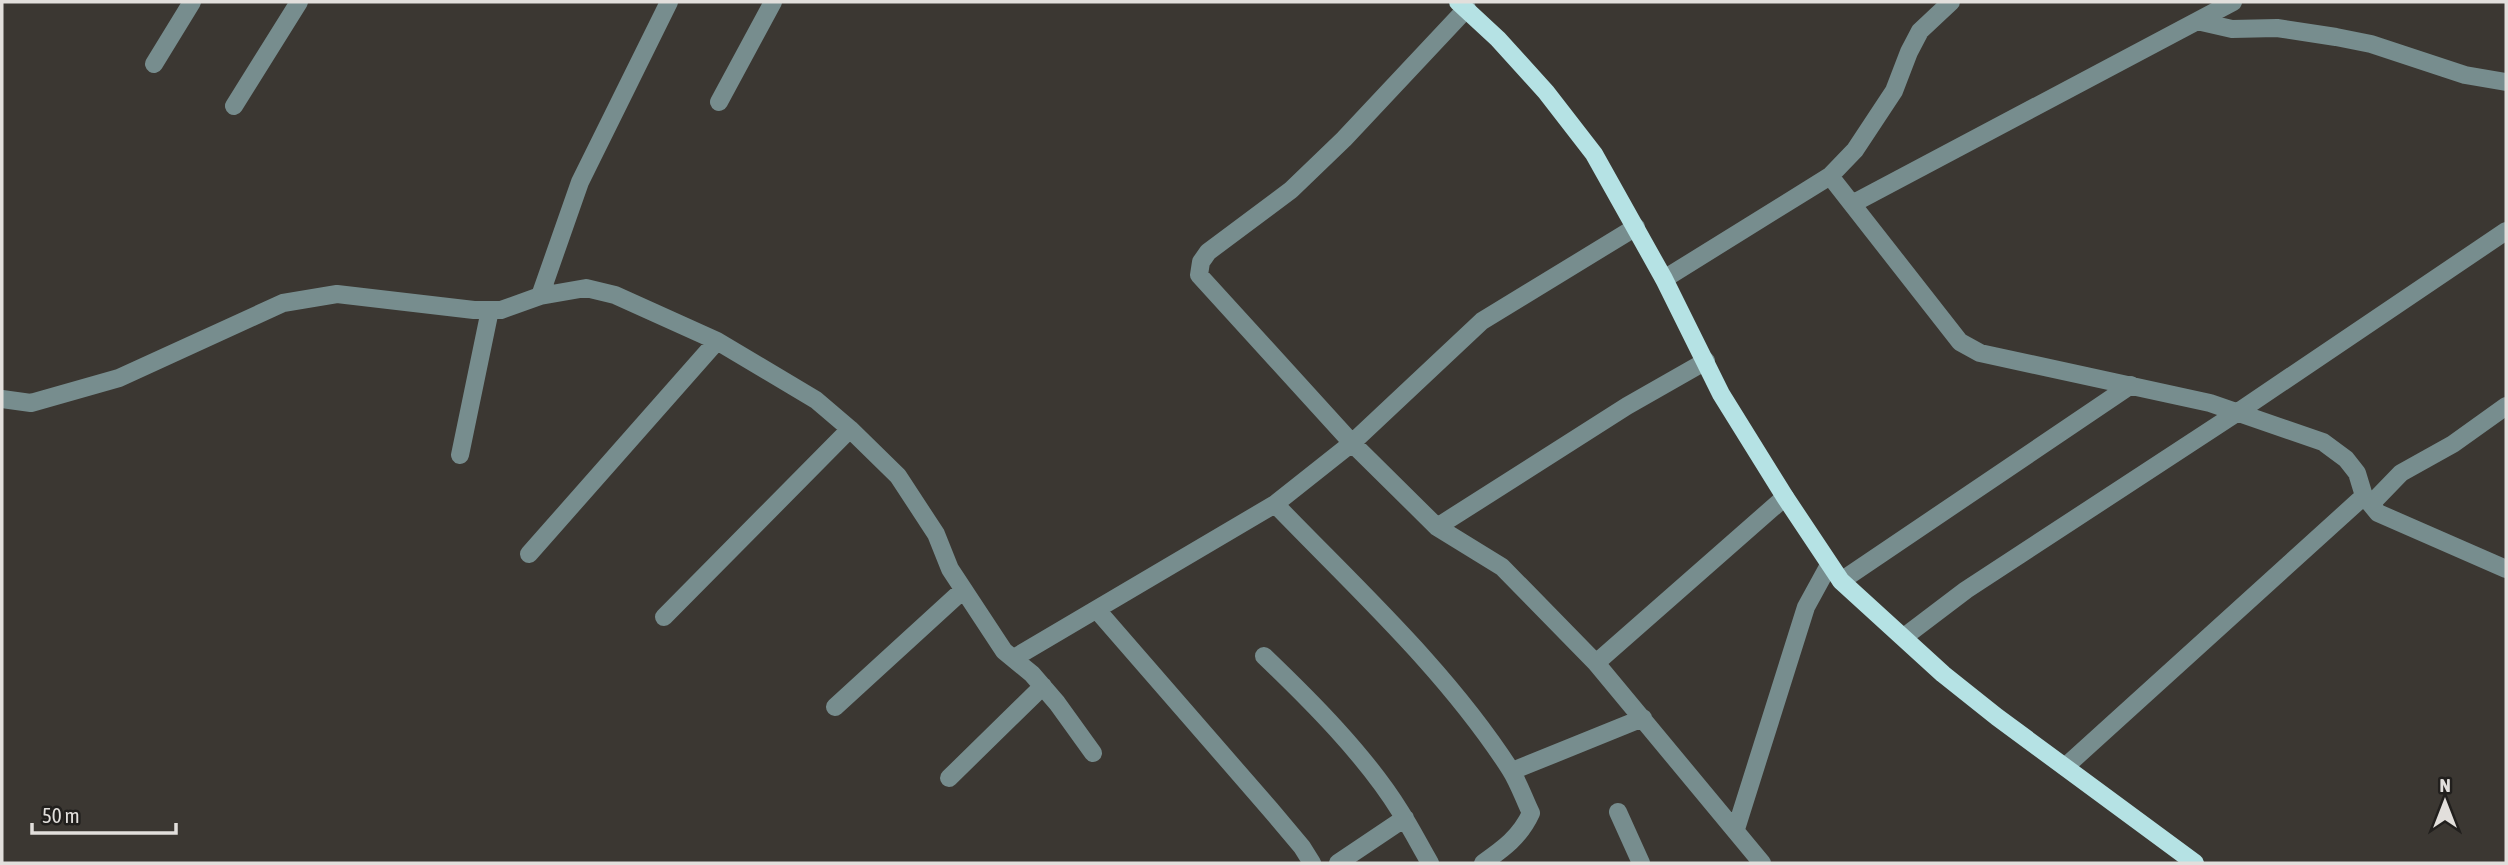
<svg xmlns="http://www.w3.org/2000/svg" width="2508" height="865" viewBox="0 0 2508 865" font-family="'Asap Condensed',sans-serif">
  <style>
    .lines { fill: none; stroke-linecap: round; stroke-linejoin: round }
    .minor { stroke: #778d8e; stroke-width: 18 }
    .major { stroke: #b5e2e4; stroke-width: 18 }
  </style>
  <rect width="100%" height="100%" fill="#3b3732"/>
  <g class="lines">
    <path class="minor" d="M 1467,8 L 1344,139 L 1291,190 L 1208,252 L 1201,262 L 1199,275 L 1352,443 L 1437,527 L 1502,567 L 1596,663 L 1762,863
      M 2197,21 L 2232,29 L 2277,28 L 2336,37 L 2371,44 L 2465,75 L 2506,82
      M 154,64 L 192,2
      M 719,102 L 773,2
      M 234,106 L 299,2
      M 1830,176 L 1960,342 L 1980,353 L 2210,403 L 2323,442 L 2346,459 L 2357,473 L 2364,496 L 2378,513 L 2506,569
      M 1852,204 L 2233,2
      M 1664,279 L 1830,176 L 1855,150 L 1894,91 L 1909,52 L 1920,31 L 1951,2
      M 540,296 L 580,182 L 669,2
      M 2,399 L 31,403 L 119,378 L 283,303 L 337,294 L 474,310 L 501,310 L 540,296 L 586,288 L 615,295 L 717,341 L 816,400 L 850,429 L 898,476 L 936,534 L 950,569 L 1004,651 L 1032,674 L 1057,703 L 1093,753
      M 460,455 L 490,310
      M 1275,504 C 1357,589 1446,670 1510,769 C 1519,783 1524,799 1531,813 C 1520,837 1503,849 1483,863
      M 2371,504 L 2401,473 L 2453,444 L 2506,406
      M 1437,527 L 1627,406 L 1706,361
      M 529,554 L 717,341
      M 1841,581 L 2131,385
      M 1097,610 L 1270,809 L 1302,847 L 1312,863
      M 664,617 L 850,429
      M 1904,637 L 1966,590 L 2238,412 L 2506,231
      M 1264,656 C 1311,701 1366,756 1400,811 C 1411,828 1420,846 1430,863
      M 1014,658 L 1275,504 L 1352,443 L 1482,321 L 1636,227
      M 1596,663 L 1785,497
      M 835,707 L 963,590
      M 2065,767 L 2364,496
      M 1512,771 L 1643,718
      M 949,778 L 1043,686
      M 1618,812 L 1641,863
      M 1736,829 L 1806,607 L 1829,565
      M 1338,863 L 1405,818"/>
    <path class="major" d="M 1458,2 L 1498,39 L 1546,92 L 1594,154 L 1664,279 L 1721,394 L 1785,497 L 1841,581 L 1943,674 L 1997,717 L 2195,863"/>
  </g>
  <rect width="2508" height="865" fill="none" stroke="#e2dfdc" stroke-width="7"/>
  <g transform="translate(2445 802)" stroke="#211f1d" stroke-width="5" paint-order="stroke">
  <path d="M0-5L12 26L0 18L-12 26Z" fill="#e2dfdc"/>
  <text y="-10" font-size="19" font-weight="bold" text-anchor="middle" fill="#e2dfdc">N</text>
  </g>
  <path d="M32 823v10h144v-10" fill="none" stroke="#e2dfdc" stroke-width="3.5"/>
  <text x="42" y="823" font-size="21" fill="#e2dfdc" stroke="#211f1d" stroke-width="5" paint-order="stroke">50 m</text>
</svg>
